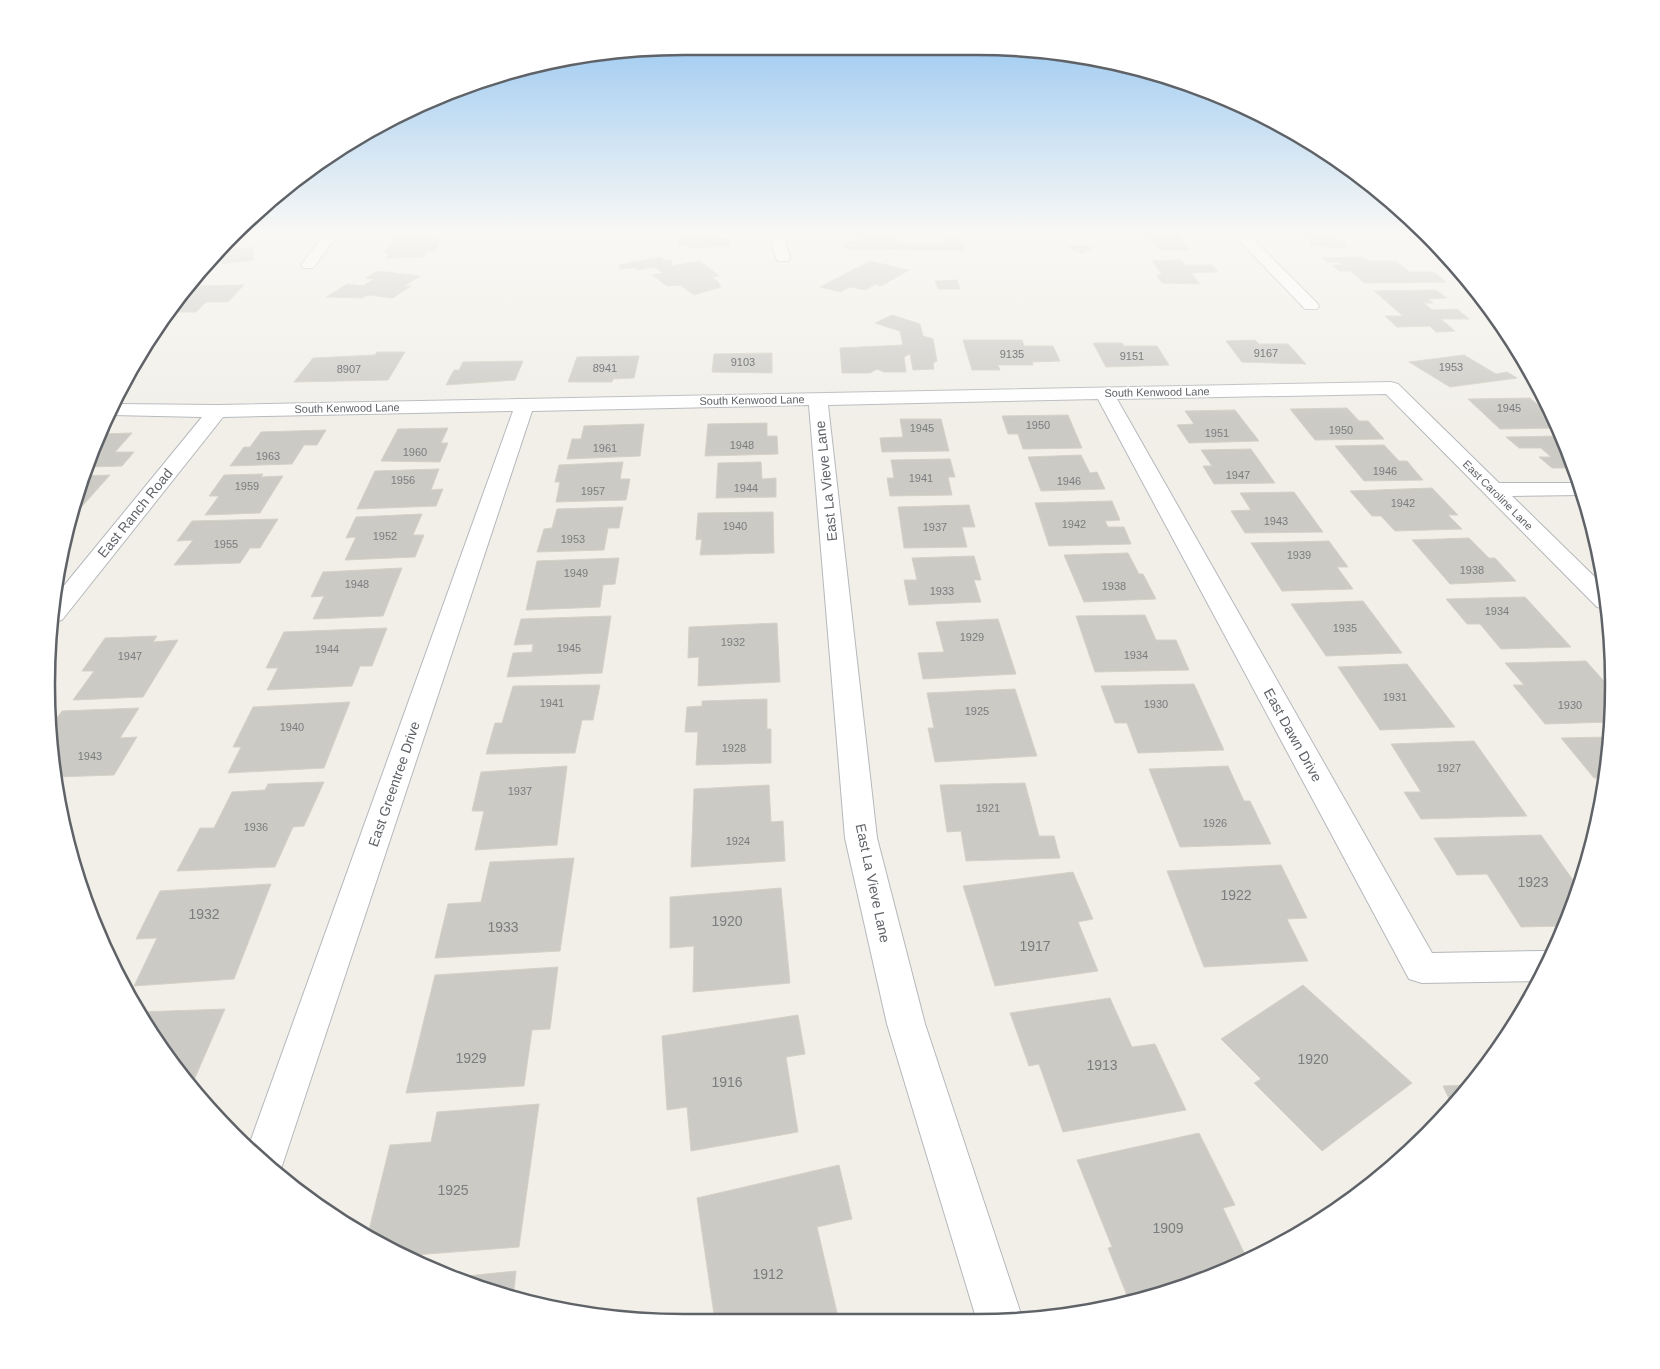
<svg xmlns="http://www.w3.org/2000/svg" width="1660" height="1369" viewBox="0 0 1660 1369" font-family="Helvetica,sans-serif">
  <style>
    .building { fill: #cccac5; stroke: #d6d1c6 }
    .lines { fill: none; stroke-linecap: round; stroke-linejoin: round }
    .street-casing { stroke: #b5b8bc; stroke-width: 2 }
    .street { fill: #fff; fill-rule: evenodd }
    .labels { text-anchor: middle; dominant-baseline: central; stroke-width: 4; stroke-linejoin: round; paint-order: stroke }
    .number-label { font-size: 11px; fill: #7a7d7f }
    .far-street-label { font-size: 11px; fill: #5f6368; stroke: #fff }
    .street-label { font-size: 14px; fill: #5f6368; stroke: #fff }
    .near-number-label { font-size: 14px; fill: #7a7d7f }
    .rim { fill: none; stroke: #5f6368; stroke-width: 2.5 }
  </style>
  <rect width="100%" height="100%" fill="#f1efe8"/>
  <path class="building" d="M 677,230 L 712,230 L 714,239 L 728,238 L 730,246 L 688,248 L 687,244 L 679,245 Z
    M 904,230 L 905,234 L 895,235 L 898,242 L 906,242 L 906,244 L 947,243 L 945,239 L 961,239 L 965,250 L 845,249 L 844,242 L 862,241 L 861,237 L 835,237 L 834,231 Z
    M 1136,230 L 1176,230 L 1182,236 L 1178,236 L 1190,250 L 1161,250 L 1149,237 L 1142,237 Z
    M 1303,230 L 1336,230 L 1338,240 L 1346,241 L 1347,249 L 1310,245 L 1309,238 L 1303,238 Z
    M 435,236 L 433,240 L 441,240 L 435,251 L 427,251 L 424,257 L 386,258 L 390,252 L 384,253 L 395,237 Z
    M 1078,244 L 1093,248 L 1083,253 L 1068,248 Z
    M 222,247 L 222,251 L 253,247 L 254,260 L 222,264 L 222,259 L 211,261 Z
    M 660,257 L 666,261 L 672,260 L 671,266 L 700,261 L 719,276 L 712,277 L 718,282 L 721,287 L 694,295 L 680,285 L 667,286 L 652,275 L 663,273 L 654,267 L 638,270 L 635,268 L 620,269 L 619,265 Z
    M 1363,257 L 1368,261 L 1395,261 L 1410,272 L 1434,272 L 1446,282 L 1364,283 L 1351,271 L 1339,271 L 1332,265 L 1341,265 L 1338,262 L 1327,262 L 1322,258 Z
    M 1181,260 L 1185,265 L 1212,265 L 1218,272 L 1191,273 L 1200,284 L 1162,283 L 1157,275 L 1162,275 L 1152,261 Z
    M 870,261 L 909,270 L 881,286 L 876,284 L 865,290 L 850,287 L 840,292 L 820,287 Z
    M 378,271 L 420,276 L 404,286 L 411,286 L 393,298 L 368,295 L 362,298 L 326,297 L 347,284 L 363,286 L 374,279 L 366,278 Z
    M 957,280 L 960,289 L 938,289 L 935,281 Z
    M 244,285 L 228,302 L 206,302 L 196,312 L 168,312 L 194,286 Z
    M 1436,290 L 1447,298 L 1428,299 L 1433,303 L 1424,303 L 1432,310 L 1457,309 L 1469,319 L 1441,319 L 1455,331 L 1436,332 L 1430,326 L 1397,327 L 1385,316 L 1403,316 L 1374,291 Z
    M 892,315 L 920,324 L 923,336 L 933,339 L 937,361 L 933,363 L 934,369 L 913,370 L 910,354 L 904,357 L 906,372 L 884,372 L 877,369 L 870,373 L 842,373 L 840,348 L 903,345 L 900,331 L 875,323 Z
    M 963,340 L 1022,340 L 1024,346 L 1053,346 L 1060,361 L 1032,362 L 1033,365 L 998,365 L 1000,370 L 972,370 Z
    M 1255,340 L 1259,344 L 1288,344 L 1306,364 L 1242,362 L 1226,341 Z
    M 1093,343 L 1122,343 L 1124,346 L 1157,346 L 1169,365 L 1106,367 Z
    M 377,352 L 405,352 L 388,380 L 294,382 L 313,358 L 375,355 Z
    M 772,353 L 772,373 L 712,372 L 714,354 Z
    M 1464,355 L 1496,374 L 1507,372 L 1517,378 L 1450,387 L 1409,362 Z
    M 639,356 L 634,378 L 613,379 L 612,382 L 568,382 L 577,357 Z
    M 523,361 L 515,380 L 446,385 L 454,370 L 459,370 L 463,362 Z
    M 1530,398 L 1552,417 L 1546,417 L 1558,428 L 1500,429 L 1468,399 Z
    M 1347,408 L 1359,421 L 1368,421 L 1384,439 L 1315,440 L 1290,409 Z
    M 1235,410 L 1259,441 L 1189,443 L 1177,425 L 1194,424 L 1185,411 Z
    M 1068,415 L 1082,448 L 1023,449 L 1018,434 L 1008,434 L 1002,416 Z
    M 900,419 L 941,419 L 949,451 L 882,452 L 880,438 L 903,437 Z
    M 767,423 L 767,436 L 777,436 L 778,454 L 705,456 L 708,424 Z
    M 644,424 L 640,456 L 567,459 L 572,439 L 581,439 L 584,426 Z
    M 448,428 L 441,443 L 448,443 L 440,462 L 381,461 L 398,429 Z
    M 326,430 L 317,445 L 304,445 L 292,464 L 230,466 L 244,447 L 250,447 L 261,432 Z
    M 132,433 L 115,452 L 134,452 L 122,466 L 86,467 L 102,434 Z
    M 1560,436 L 1573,468 L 1552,468 L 1539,457 L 1551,457 L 1541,448 L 1519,448 L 1506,437 Z
    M 1384,445 L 1399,461 L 1407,461 L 1423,480 L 1364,481 L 1335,446 Z
    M 1251,449 L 1275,483 L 1214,484 L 1203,466 L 1212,466 L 1201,450 Z
    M 1081,455 L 1090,473 L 1097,472 L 1105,489 L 1041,491 L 1028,457 Z
    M 950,459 L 955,477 L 948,477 L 952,495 L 890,496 L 887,478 L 894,478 L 891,460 Z
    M 623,462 L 620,479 L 630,479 L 626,500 L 556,502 L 560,482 L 555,482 L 559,465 Z
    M 761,462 L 762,479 L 776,478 L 776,497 L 716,498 L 718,463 Z
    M 439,469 L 431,490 L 443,489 L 436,506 L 357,509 L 375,471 Z
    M 263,474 L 261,477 L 283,476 L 260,513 L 205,515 L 219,496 L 209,496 L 224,475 Z
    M 110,475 L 77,512 L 74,512 L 82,476 Z
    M 1432,488 L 1458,515 L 1448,515 L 1462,529 L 1395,531 L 1381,516 L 1372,516 L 1350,491 Z
    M 1294,492 L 1323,532 L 1245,533 L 1231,511 L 1251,510 L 1240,493 Z
    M 1112,501 L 1120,520 L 1105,521 L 1108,527 L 1124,527 L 1131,544 L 1049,546 L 1035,503 Z
    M 969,505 L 975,527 L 962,527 L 967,547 L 904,548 L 898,507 Z
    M 623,507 L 619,528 L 608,528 L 604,550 L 537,552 L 544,529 L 552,528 L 557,509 Z
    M 773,512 L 774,553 L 700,555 L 702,539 L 696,540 L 698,513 Z
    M 422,514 L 413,535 L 424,535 L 415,557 L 345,560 L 356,537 L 346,538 L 356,517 Z
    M 278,519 L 260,548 L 250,548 L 240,563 L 174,565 L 193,540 L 177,541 L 192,521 Z
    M 1469,538 L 1489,558 L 1495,558 L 1516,581 L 1450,584 L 1412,540 Z
    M 1329,541 L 1348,567 L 1337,567 L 1353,589 L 1282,591 L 1251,543 Z
    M 1128,553 L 1139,574 L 1143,574 L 1156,599 L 1084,602 L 1064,555 Z
    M 974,556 L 981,580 L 974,580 L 981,602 L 909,605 L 904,580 L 917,580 L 912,558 Z
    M 619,558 L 615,584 L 603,585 L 600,607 L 526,610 L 537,561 Z
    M 402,568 L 383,616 L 313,619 L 324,596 L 311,597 L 323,572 Z
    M 1525,597 L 1571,647 L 1501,649 L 1480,624 L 1467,624 L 1446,599 Z
    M 1363,601 L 1402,653 L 1326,656 L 1291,604 Z
    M 1145,615 L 1156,640 L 1176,640 L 1189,670 L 1095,672 L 1076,616 Z
    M 611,616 L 602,673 L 507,677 L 513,653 L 532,652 L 533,644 L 514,645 L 521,619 Z
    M 998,619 L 1016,674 L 923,679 L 918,653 L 944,652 L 936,622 Z
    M 777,623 L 780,682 L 698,686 L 699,657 L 688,658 L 689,627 Z
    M 387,628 L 372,666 L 360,666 L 352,686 L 267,690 L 278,668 L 266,668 L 284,632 Z
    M 157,636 L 153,642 L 178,640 L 143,697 L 73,700 L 94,671 L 82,671 L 105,638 Z
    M 1586,661 L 1611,689 L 1610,722 L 1545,724 L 1513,685 L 1524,685 L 1505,663 Z
    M 1407,664 L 1455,727 L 1380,730 L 1338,667 Z
    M 1194,684 L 1224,750 L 1138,753 L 1127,723 L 1115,723 L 1101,686 Z
    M 600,685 L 593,720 L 582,720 L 575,753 L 486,754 L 495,723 L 502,723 L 513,686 Z
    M 1015,689 L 1037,756 L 935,762 L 928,728 L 934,728 L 927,693 Z
    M 767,699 L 767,729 L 771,729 L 771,763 L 696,765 L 698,732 L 685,732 L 687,707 L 702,706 L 702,701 Z
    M 350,702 L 324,768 L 228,773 L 241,747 L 233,747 L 253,707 Z
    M 139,708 L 120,738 L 137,737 L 114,775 L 56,777 L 53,723 L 62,711 Z
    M 1609,737 L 1606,778 L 1594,778 L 1561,738 Z
    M 1474,741 L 1527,816 L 1421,819 L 1404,792 L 1421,792 L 1391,744 Z
    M 567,766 L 557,845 L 475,850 L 484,811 L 472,811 L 481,772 Z
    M 1228,766 L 1244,801 L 1250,801 L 1271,844 L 1180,847 L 1149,769 Z
    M 324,782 L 304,826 L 293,827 L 275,867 L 177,871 L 200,828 L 214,828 L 232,792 L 265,790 L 268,784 Z
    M 1025,783 L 1039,836 L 1054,836 L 1060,858 L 966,861 L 961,831 L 947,832 L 940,785 Z
    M 769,785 L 771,822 L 783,821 L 785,861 L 691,867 L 694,789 Z
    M 1541,835 L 1580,890 L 1563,926 L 1521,927 L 1487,874 L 1457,875 L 1434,838 Z
    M 574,858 L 560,951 L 435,958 L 448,904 L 481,902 L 490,862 Z
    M 1281,865 L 1307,918 L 1287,919 L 1308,961 L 1204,967 L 1167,871 Z
    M 1073,872 L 1093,919 L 1078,922 L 1098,971 L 995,986 L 963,886 Z
    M 271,884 L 234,979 L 134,986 L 157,938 L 136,939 L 160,891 Z
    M 781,888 L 790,983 L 693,992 L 694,946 L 670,948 L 670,897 Z
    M 558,967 L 550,1029 L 532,1030 L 524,1086 L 406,1093 L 435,975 Z
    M 1303,985 L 1412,1083 L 1322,1151 L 1254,1083 L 1261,1079 L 1221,1039 Z
    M 1110,998 L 1132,1047 L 1155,1044 L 1186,1110 L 1063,1132 L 1039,1064 L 1029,1066 L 1010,1013 Z
    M 225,1009 L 191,1087 L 178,1073 L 140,1012 Z
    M 798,1015 L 805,1054 L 786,1057 L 798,1132 L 691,1151 L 687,1107 L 667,1110 L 662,1036 Z
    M 1470,1085 L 1455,1106 L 1453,1107 L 1443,1086 Z
    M 539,1104 L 519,1247 L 401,1256 L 368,1234 L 390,1145 L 431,1142 L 437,1112 Z
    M 1199,1133 L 1235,1205 L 1223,1208 L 1248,1261 L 1140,1301 L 1130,1303 L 1108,1248 L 1112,1247 L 1077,1160 Z
    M 839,1165 L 852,1219 L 817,1227 L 839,1321 L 715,1321 L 697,1198 Z
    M 516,1271 L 513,1299 L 457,1277 Z"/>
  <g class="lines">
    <defs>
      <path id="street" d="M 328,230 L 342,230 L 313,268 L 303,268 L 301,265 Z
        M 768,230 L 782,230 L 790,258 L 788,261 L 778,261 L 776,258 Z
        M 1229,230 L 1244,230 L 1317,303 L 1319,306 L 1317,309 L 1305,309 Z
        M 1391,382 L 1398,384 L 1499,483 L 1578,483 L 1583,495 L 1512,496 L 1603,585 L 1607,609 L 1597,607 L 1386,394 L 1117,399 L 1432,953 L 1545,951 L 1551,953 L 1538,981 L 1422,983 L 1409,979 L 1098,399 L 828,405 L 877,838 L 925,1024 L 1023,1320 L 977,1321 L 887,1024 L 845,838 L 809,405 L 532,411 L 279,1175 L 264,1165 L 248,1148 L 513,411 L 223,417 L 62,620 L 52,622 L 58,593 L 202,417 L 112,415 L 117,404 L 217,405 Z"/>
    </defs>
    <use href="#street" class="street-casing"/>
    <use href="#street" class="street"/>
  </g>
  <linearGradient id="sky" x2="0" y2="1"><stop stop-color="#8fc3f1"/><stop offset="0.55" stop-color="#f9f8f5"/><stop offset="1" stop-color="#f9f8f5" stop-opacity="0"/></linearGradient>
  <rect width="1660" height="422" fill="url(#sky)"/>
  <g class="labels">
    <g class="number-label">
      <text x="1266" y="353">9167</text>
      <text x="1012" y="354">9135</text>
      <text x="1132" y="356">9151</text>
      <text x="743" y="362">9103</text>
      <text x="1451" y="367">1953</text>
      <text x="605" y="368">8941</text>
      <text x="349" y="369">8907</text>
      <text x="1509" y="408">1945</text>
      <text x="1038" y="425">1950</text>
      <text x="922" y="428">1945</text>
      <text x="1341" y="430">1950</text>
      <text x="1217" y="433">1951</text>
      <text x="742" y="445">1948</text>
      <text x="605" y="448">1961</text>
      <text x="415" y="452">1960</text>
      <text x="268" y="456">1963</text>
      <text x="1385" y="471">1946</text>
      <text x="1238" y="475">1947</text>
      <text x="921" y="478">1941</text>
      <text x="403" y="480">1956</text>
      <text x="1069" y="481">1946</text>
      <text x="247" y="486">1959</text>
      <text x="746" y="488">1944</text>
      <text x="593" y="491">1957</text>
      <text x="1403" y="503">1942</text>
      <text x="1276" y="521">1943</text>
      <text x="1074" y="524">1942</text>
      <text x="735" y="526">1940</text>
      <text x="935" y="527">1937</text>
      <text x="385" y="536">1952</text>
      <text x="573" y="539">1953</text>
      <text x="226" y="544">1955</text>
      <text x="1299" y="555">1939</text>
      <text x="1472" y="570">1938</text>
      <text x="576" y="573">1949</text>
      <text x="357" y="584">1948</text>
      <text x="1114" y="586">1938</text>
      <text x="942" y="591">1933</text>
      <text x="1497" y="611">1934</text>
      <text x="1345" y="628">1935</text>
      <text x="972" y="637">1929</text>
      <text x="733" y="642">1932</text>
      <text x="569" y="648">1945</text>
      <text x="327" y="649">1944</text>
      <text x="1136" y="655">1934</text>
      <text x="130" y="656">1947</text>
      <text x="1395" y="697">1931</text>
      <text x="552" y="703">1941</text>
      <text x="1156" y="704">1930</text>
      <text x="1570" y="705">1930</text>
      <text x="977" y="711">1925</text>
      <text x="292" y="727">1940</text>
      <text x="734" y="748">1928</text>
      <text x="90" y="756">1943</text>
      <text x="1449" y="768">1927</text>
      <text x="520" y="791">1937</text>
      <text x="988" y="808">1921</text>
      <text x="1215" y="823">1926</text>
      <text x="256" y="827">1936</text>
      <text x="738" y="841">1924</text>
    </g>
    <g class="far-street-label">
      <text transform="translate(1157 392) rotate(-1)">South Kenwood Lane</text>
      <text transform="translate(752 400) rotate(-1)">South Kenwood Lane</text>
      <text transform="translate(347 408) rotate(-1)">South Kenwood Lane</text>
      <text transform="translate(1498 495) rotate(45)">East Caroline Lane</text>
    </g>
    <g class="street-label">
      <text transform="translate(826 481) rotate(-96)">East La Vieve Lane</text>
      <text transform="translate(135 513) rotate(-51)">East Ranch Road</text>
      <text transform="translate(1293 735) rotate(61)">East Dawn Drive</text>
      <text transform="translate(394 784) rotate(-71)">East Greentree Drive</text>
      <text transform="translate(873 883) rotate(78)">East La Vieve Lane</text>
    </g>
    <g class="near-number-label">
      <text x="1533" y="882">1923</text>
      <text x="1236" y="895">1922</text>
      <text x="204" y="914">1932</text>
      <text x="727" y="921">1920</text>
      <text x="503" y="927">1933</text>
      <text x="1035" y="946">1917</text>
      <text x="471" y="1058">1929</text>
      <text x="1313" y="1059">1920</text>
      <text x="1102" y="1065">1913</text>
      <text x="727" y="1082">1916</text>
      <text x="453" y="1190">1925</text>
      <text x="1168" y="1228">1909</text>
      <text x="768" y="1274">1912</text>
    </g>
  </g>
  <path d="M0 0H1660V1369H0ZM684 55H976A629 629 0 0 1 1605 684V685A629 629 0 0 1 976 1314H684A629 629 0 0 1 55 685V684A629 629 0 0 1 684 55Z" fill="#fff" fill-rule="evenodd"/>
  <path class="rim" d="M684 55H976A629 629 0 0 1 1605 684V685A629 629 0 0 1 976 1314H684A629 629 0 0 1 55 685V684A629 629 0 0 1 684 55Z"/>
</svg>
